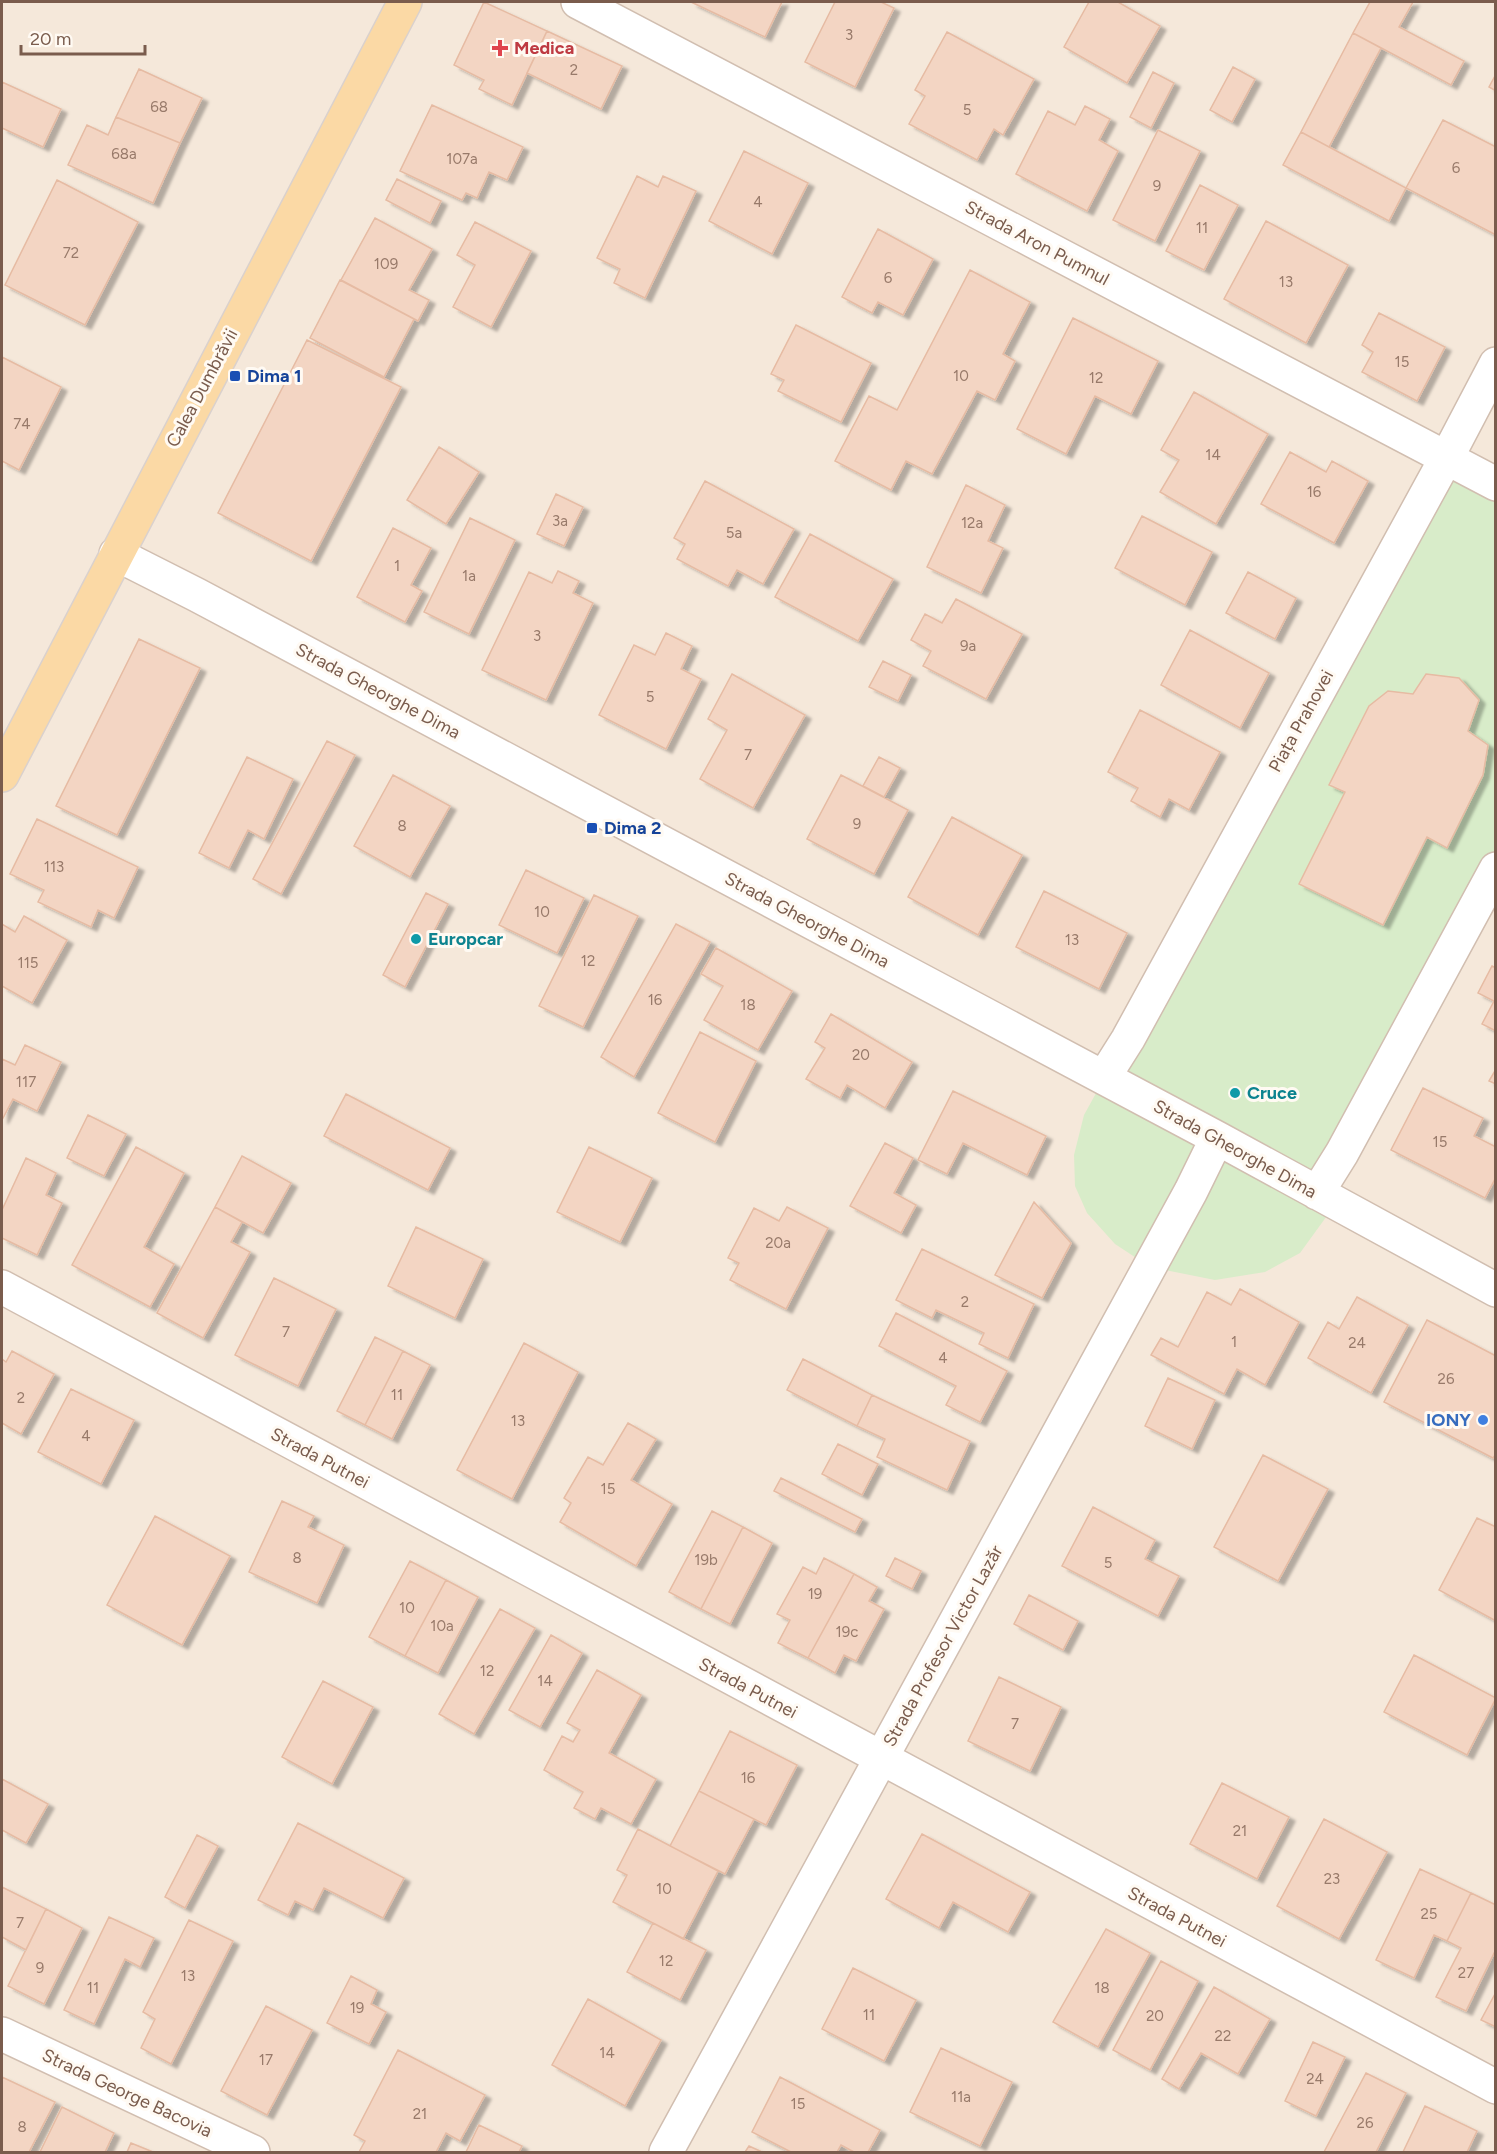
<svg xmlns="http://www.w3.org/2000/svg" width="1497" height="2154" viewBox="0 0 1497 2154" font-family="Figtree,sans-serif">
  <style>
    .residential { fill: #f5e8da }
    .green { fill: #d8ecc9 }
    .building { fill: #f3d5c3; stroke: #e6bba3; stroke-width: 1.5; filter: url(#shadow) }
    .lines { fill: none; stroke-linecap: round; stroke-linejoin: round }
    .minor-casing { stroke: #d1beb0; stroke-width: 36 }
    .major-casing { stroke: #dad1cd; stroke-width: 36 }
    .minor { stroke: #fff; stroke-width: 33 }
    .major { stroke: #fbd9a5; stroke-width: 33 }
    .health-dot { fill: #e0444e; stroke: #fffaf3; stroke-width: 2 }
    .transit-dot { fill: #1a4fb4; stroke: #fffaf3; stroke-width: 2 }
    .culture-dot { fill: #0f9aa8; stroke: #fffaf3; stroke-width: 2 }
    .shop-dot { fill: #3f7fe0; stroke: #fffaf3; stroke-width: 2 }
    .labels { text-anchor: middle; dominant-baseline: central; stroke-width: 6; stroke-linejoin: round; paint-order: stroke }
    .number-label { font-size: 15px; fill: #987a6a }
    .health-label { font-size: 18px; font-weight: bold; fill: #be3a42; stroke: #fffaf3; text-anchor: start }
    .street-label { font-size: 18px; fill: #7a5c4d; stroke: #fffaf3 }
    .transit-label { font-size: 18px; font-weight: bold; fill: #164399; stroke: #fffaf3; text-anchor: start }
    .culture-label { font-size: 18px; font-weight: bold; fill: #0d838f; stroke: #fffaf3; text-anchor: start }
    .shop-label { font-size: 18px; font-weight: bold; fill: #366cbe; stroke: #fffaf3; text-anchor: end }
  </style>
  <defs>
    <filter id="shadow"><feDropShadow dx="6" dy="4" stdDeviation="1.5" flood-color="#0004"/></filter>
  </defs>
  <rect width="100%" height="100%" fill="#fdf6ec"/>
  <path class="residential" d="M 2,2 L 1495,2 L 1495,2152 L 2,2152 Z"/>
  <path class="green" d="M 1446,458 L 1495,484 L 1495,871 L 1342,1153 L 1337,1202 L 1300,1253 L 1265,1272 L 1215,1280 L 1150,1267 L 1115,1244 L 1087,1213 L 1075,1186 L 1074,1155 L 1084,1115 Z"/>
  <path class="building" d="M 484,2 L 547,31 L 512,105 L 479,89 L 484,80 L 454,65 Z
    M 691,2 L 782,2 L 765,37 Z
    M 835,2 L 881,2 L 894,8 L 855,87 L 805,62 Z
    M 1089,2 L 1118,2 L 1160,26 L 1127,83 L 1064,47 Z
    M 1370,2 L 1413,2 L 1399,27 L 1464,61 L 1451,85 L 1353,33 Z
    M 547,31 L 622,66 L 601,109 L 527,73 Z
    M 947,32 L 1034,79 L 1003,135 L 994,129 L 977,160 L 909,124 L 925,96 L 915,90 Z
    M 1353,33 L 1381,48 L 1329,147 L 1301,132 Z
    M 1233,67 L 1255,79 L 1232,122 L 1210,110 Z
    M 139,69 L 202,98 L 180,143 L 116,117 Z
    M 1153,72 L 1174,83 L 1151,128 L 1130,117 Z
    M 1496,74 L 1496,91 L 1489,87 Z
    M 2,82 L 61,109 L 43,147 L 2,128 Z
    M 432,105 L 523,147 L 507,180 L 489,172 L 477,198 L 466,193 L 462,200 L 400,171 Z
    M 1085,106 L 1110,119 L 1099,140 L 1118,151 L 1087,211 L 1016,174 L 1048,111 L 1075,125 Z
    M 116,117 L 180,143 L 153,203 L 68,165 L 87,125 L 108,135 Z
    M 1443,120 L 1496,147 L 1496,235 L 1406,188 Z
    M 1158,130 L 1200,151 L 1155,241 L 1113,220 Z
    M 1301,132 L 1406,188 L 1389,221 L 1283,165 Z
    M 744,151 L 808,183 L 772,254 L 709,221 Z
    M 637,176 L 658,187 L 663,176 L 696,191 L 645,298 L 614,283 L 620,269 L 597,258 Z
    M 397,179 L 441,201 L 430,223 L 386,200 Z
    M 57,180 L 138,222 L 85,325 L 5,285 Z
    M 1200,185 L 1238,205 L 1204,270 L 1166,251 Z
    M 375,218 L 432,249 L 409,290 L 429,300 L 418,321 L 341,280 Z
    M 1266,221 L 1348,265 L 1306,343 L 1224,299 Z
    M 475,222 L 531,251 L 491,327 L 453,307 L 475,265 L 457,255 Z
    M 878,229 L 933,259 L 903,315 L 878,302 L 872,313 L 842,297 Z
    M 970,270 L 1030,302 L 1003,354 L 1015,361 L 995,400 L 977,391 L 932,474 L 906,461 L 891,490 L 835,461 L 869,396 L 897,410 Z
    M 340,280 L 414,319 L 384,377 L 310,338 Z
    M 1379,313 L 1445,347 L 1417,401 L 1362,372 L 1373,352 L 1362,345 Z
    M 1073,318 L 1158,361 L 1131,414 L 1095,396 L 1066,454 L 1017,429 Z
    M 796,325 L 871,363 L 841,422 L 778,391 L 784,380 L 771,374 Z
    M 307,340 L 401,387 L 311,561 L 218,513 Z
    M 2,357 L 61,387 L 19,470 L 2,461 Z
    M 1194,392 L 1268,434 L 1216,524 L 1160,492 L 1179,460 L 1161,450 Z
    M 439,447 L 479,472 L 446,524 L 407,500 Z
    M 1290,452 L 1326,472 L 1332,461 L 1368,481 L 1334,543 L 1261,504 Z
    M 705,481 L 794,529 L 763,584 L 737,570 L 728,586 L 677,559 L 685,544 L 674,538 Z
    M 966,485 L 1005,505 L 988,541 L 1003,548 L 981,593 L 927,567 Z
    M 556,494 L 583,507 L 564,546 L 537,534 Z
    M 1142,516 L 1212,552 L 1185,605 L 1115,568 Z
    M 470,518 L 515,540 L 469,634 L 424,612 Z
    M 393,528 L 431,548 L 411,585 L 422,591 L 405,622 L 357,597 Z
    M 810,534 L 893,579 L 858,641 L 775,597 Z
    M 558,571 L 579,581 L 573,593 L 593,603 L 546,700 L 482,670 L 529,572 L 552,583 Z
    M 1248,572 L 1296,598 L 1275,639 L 1226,613 Z
    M 956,599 L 1022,634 L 986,699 L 923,666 L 931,651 L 911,640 L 925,614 L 942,623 Z
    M 1190,630 L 1269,673 L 1240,728 L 1161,685 Z
    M 666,633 L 692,646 L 681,669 L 701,679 L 666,749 L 599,715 L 634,645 L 655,655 Z
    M 139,639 L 200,668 L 117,835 L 56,806 Z
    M 883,661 L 911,675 L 898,701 L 869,687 Z
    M 732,674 L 805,715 L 753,808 L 700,779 L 727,730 L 708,719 Z
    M 1426,674 L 1459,678 L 1479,700 L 1468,731 L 1488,745 L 1483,775 L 1447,848 L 1427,837 L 1383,925 L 1299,884 L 1345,792 L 1329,785 L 1369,706 L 1388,691 L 1413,694 Z
    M 1140,710 L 1220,752 L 1189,810 L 1169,799 L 1160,817 L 1131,801 L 1138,788 L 1108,772 Z
    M 327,741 L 355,755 L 281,894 L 253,879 Z
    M 247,757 L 293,779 L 264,839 L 248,830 L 229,868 L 199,853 Z
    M 879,757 L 900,768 L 884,797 L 863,786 Z
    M 393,775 L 450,806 L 410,877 L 354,846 Z
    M 841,775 L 908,810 L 874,874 L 807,839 Z
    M 952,817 L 1022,855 L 978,935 L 908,897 Z
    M 37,819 L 138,867 L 114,918 L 98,910 L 91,927 L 38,902 L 44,890 L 10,874 Z
    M 526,870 L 584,898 L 557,953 L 499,925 Z
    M 1044,891 L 1127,933 L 1099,989 L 1016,947 Z
    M 426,893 L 448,904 L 405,987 L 383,975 Z
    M 594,895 L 638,916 L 583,1027 L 539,1006 Z
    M 24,916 L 67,940 L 32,1003 L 2,986 L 2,924 L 15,932 Z
    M 676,924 L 710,942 L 634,1077 L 601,1057 Z
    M 716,948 L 792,991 L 758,1050 L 704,1020 L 723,986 L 701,974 Z
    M 1492,966 L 1496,968 L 1496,1031 L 1482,1024 L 1494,1001 L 1478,993 Z
    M 831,1014 L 912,1062 L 885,1108 L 847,1085 L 840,1098 L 806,1079 L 825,1048 L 815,1042 Z
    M 700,1032 L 756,1061 L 715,1142 L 658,1113 Z
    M 25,1045 L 61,1062 L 37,1111 L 13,1099 L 2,1120 L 2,1059 L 15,1065 Z
    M 1496,1069 L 1496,1084 L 1489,1081 Z
    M 1423,1088 L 1483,1118 L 1474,1136 L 1496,1147 L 1496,1177 L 1485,1198 L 1391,1150 Z
    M 953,1091 L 1046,1136 L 1027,1175 L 963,1143 L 947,1174 L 918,1160 Z
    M 346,1094 L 450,1148 L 428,1190 L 324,1136 Z
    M 88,1115 L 126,1134 L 104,1176 L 67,1158 Z
    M 885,1143 L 913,1158 L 894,1193 L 916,1205 L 901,1233 L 850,1206 Z
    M 136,1147 L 184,1173 L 144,1247 L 174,1264 L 150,1307 L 72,1265 Z
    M 589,1147 L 652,1178 L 620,1242 L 557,1212 Z
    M 242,1156 L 291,1183 L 263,1233 L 215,1207 Z
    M 26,1158 L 56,1173 L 46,1195 L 62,1203 L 37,1255 L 2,1238 L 2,1210 Z
    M 1034,1202 L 1071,1243 L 1042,1298 L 995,1275 Z
    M 215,1207 L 242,1222 L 231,1242 L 250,1252 L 203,1338 L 157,1313 Z
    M 787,1207 L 828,1228 L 786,1309 L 730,1280 L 739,1263 L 728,1258 L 754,1208 L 779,1221 Z
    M 416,1227 L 483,1259 L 455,1318 L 388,1286 Z
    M 922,1249 L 1034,1304 L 1008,1358 L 979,1344 L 984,1333 L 936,1310 L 932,1318 L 896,1300 Z
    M 274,1278 L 336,1309 L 298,1386 L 235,1355 Z
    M 1240,1289 L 1299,1322 L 1265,1385 L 1237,1369 L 1224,1394 L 1151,1355 L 1161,1338 L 1178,1347 L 1207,1292 L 1231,1305 Z
    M 1357,1297 L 1408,1325 L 1371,1393 L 1308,1358 L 1328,1322 L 1339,1329 Z
    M 896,1313 L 1007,1371 L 980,1422 L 946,1405 L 956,1386 L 879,1346 Z
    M 1427,1320 L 1496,1356 L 1496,1454 L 1493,1458 L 1384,1402 Z
    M 375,1337 L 403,1351 L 365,1425 L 337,1411 Z
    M 524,1343 L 578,1372 L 512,1499 L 457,1470 Z
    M 12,1351 L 54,1374 L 21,1434 L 2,1423 L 2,1359 L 6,1362 Z
    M 403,1351 L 430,1365 L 392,1439 L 365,1425 Z
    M 803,1359 L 872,1395 L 857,1426 L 787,1390 Z
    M 1168,1378 L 1215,1400 L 1192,1449 L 1145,1426 Z
    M 71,1389 L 134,1420 L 101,1484 L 38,1452 Z
    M 872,1395 L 970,1441 L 947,1490 L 877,1457 L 885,1439 L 857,1426 Z
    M 628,1423 L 656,1439 L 631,1480 L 672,1504 L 636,1566 L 560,1522 L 571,1503 L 564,1498 L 588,1457 L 603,1465 Z
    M 838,1444 L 878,1464 L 862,1495 L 822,1474 Z
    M 1263,1455 L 1328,1489 L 1278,1581 L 1214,1547 Z
    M 781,1478 L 862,1519 L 855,1532 L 774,1491 Z
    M 282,1501 L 314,1516 L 308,1527 L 344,1545 L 317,1603 L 249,1572 Z
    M 1093,1507 L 1155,1540 L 1145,1559 L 1179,1576 L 1158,1616 L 1062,1566 Z
    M 712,1511 L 743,1527 L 701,1609 L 669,1592 Z
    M 155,1516 L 230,1556 L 182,1645 L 107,1605 Z
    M 1477,1518 L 1496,1527 L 1496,1621 L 1439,1590 Z
    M 743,1527 L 772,1543 L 730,1624 L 701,1609 Z
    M 824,1558 L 854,1574 L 808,1658 L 778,1643 L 790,1620 L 777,1614 L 803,1567 L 816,1574 Z
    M 895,1558 L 921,1571 L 912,1589 L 886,1576 Z
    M 410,1561 L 446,1580 L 405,1656 L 369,1637 Z
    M 854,1574 L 877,1587 L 869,1601 L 884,1609 L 856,1661 L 844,1655 L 835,1673 L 808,1658 Z
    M 446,1580 L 478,1597 L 438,1673 L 405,1656 Z
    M 1029,1595 L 1078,1621 L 1063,1650 L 1014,1624 Z
    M 500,1609 L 535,1628 L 474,1734 L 439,1714 Z
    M 551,1635 L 582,1653 L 540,1727 L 509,1710 Z
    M 1414,1655 L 1496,1698 L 1467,1755 L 1384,1712 Z
    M 597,1670 L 641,1695 L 609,1753 L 656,1779 L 631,1824 L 601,1808 L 595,1819 L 574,1808 L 583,1792 L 544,1770 L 562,1736 L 573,1742 L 580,1730 L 567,1723 Z
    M 999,1677 L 1061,1707 L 1030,1771 L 968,1741 Z
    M 323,1681 L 373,1707 L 332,1784 L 282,1757 Z
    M 730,1731 L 797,1765 L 766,1825 L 699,1791 Z
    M 2,1779 L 48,1804 L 26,1843 L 2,1830 Z
    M 1222,1783 L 1289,1817 L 1257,1879 L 1190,1844 Z
    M 699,1791 L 754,1819 L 725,1874 L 670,1846 Z
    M 1324,1819 L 1387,1852 L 1339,1939 L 1277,1906 Z
    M 298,1823 L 404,1878 L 383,1918 L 324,1888 L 313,1910 L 295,1901 L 288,1915 L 258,1900 Z
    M 638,1829 L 718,1871 L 683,1939 L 613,1902 L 627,1875 L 617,1870 Z
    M 922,1834 L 1030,1892 L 1008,1932 L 953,1902 L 939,1928 L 886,1899 Z
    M 197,1835 L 218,1846 L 185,1908 L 165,1897 Z
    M 1420,1869 L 1471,1893 L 1447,1941 L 1434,1935 L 1414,1978 L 1376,1960 Z
    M 2,1887 L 46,1909 L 26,1950 L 2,1937 Z
    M 1471,1893 L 1496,1905 L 1496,1949 L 1466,2011 L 1436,1997 L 1461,1948 L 1447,1941 Z
    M 46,1909 L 82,1928 L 44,2004 L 8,1986 Z
    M 109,1917 L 154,1938 L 140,1967 L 125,1959 L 94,2024 L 64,2010 Z
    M 189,1920 L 233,1941 L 171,2064 L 141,2048 L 155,2019 L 143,2012 Z
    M 653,1923 L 706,1950 L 680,2000 L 627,1972 Z
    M 1106,1929 L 1150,1953 L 1098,2047 L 1053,2022 Z
    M 1161,1961 L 1198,1981 L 1150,2070 L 1113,2050 Z
    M 853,1968 L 916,2000 L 884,2061 L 822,2029 Z
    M 351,1976 L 377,1990 L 371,2004 L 386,2012 L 369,2044 L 327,2023 Z
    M 1214,1987 L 1270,2019 L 1238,2074 L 1201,2053 L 1179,2089 L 1162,2079 Z
    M 1496,1992 L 1496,2027 L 1481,2020 Z
    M 588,1999 L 661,2040 L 625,2106 L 552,2065 Z
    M 266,2006 L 312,2030 L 267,2115 L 221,2091 Z
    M 1313,2042 L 1345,2057 L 1316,2116 L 1285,2101 Z
    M 941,2048 L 1012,2082 L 980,2146 L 910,2112 Z
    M 398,2050 L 485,2095 L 460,2141 L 446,2133 L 436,2152 L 359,2152 L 365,2141 L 354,2135 Z
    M 1366,2073 L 1406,2093 L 1376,2152 L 1324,2152 Z
    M 2,2077 L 55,2102 L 29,2152 L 2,2152 Z
    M 780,2077 L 880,2130 L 868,2152 L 854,2152 L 841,2145 L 837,2152 L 791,2152 L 752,2132 Z
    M 1425,2106 L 1477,2131 L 1467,2152 L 1403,2152 Z
    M 62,2107 L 114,2133 L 105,2152 L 40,2152 Z
    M 479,2125 L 522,2146 L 519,2152 L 466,2152 Z
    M 131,2143 L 153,2152 L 127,2152 Z
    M 749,2146 L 762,2152 L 745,2152 Z"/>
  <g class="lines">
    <defs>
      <path id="minor" d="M 578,2 L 1496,484
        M 116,554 L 197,595 L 1217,1138 L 1496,1290
        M 1104,1077 L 1128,1039 L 1455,442 L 1496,364
        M 1317,1193 L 1342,1153 L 1496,869
        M 2,1287 L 1496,2087
        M 2,2034 L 253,2152
        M 666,2152 L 1191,1191 L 1217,1138"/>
      <path id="major" d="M 2,775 L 405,2"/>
    </defs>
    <use href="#minor" class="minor-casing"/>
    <use href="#major" class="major-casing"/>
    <use href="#minor" class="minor"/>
    <use href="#major" class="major"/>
  </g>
  <path class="health-dot" d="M497 39h6v6h6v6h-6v6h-6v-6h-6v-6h6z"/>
  <g class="transit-dot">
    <rect x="229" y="370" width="12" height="12" rx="3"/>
    <rect x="586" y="822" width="12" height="12" rx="3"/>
  </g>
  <g class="culture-dot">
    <circle cx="416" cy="939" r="6"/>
    <circle cx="1235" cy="1093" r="6"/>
  </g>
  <circle class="shop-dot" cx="1483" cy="1420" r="6"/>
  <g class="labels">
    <g class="number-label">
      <text x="849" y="35">3</text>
      <text x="574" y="70">2</text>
      <text x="159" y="107">68</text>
      <text x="967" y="110">5</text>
      <text x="124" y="154">68a</text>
      <text x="462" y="159">107a</text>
      <text x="1456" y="168">6</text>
      <text x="1157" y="186">9</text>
      <text x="758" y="202">4</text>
      <text x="1202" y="228">11</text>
      <text x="71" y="253">72</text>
      <text x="386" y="264">109</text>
      <text x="888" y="278">6</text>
      <text x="1286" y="282">13</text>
      <text x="1402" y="362">15</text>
      <text x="961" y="376">10</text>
      <text x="1096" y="378">12</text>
      <text x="22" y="424">74</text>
      <text x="1213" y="455">14</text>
      <text x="1314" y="492">16</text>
      <text x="560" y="521">3a</text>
      <text x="972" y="523">12a</text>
      <text x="734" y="533">5a</text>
      <text x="397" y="566">1</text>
      <text x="469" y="576">1a</text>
      <text x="537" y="636">3</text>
      <text x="968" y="646">9a</text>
      <text x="650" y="697">5</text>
      <text x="748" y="755">7</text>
      <text x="857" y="824">9</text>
      <text x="402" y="826">8</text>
      <text x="54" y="867">113</text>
      <text x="542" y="912">10</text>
      <text x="1072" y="940">13</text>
      <text x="588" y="961">12</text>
      <text x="28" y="963">115</text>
      <text x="655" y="1000">16</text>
      <text x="748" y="1005">18</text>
      <text x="861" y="1055">20</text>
      <text x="26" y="1082">117</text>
      <text x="1440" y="1142">15</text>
      <text x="778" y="1243">20a</text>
      <text x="965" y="1302">2</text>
      <text x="286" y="1332">7</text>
      <text x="1234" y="1342">1</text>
      <text x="1357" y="1343">24</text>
      <text x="943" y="1358">4</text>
      <text x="1446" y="1379">26</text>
      <text x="397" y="1395">11</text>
      <text x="21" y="1398">2</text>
      <text x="518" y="1421">13</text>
      <text x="86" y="1436">4</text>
      <text x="608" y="1489">15</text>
      <text x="297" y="1558">8</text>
      <text x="706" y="1560">19b</text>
      <text x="1108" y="1563">5</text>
      <text x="815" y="1594">19</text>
      <text x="407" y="1608">10</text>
      <text x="442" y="1626">10a</text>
      <text x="847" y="1632">19c</text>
      <text x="487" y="1671">12</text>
      <text x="545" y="1681">14</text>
      <text x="1015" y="1724">7</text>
      <text x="748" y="1778">16</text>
      <text x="1240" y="1831">21</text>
      <text x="1332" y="1879">23</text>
      <text x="664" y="1889">10</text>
      <text x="1429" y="1914">25</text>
      <text x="20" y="1923">7</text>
      <text x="666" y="1961">12</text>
      <text x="40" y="1968">9</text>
      <text x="1466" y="1973">27</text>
      <text x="188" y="1976">13</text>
      <text x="93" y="1988">11</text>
      <text x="1102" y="1988">18</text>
      <text x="357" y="2008">19</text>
      <text x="869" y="2015">11</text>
      <text x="1155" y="2016">20</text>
      <text x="1223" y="2036">22</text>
      <text x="607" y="2053">14</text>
      <text x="266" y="2060">17</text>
      <text x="1315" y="2079">24</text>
      <text x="961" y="2097">11a</text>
      <text x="798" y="2104">15</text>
      <text x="420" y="2114">21</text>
      <text x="1365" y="2123">26</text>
      <text x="22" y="2127">8</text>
    </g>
    <g class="health-label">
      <text x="514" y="48">Medica</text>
    </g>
    <g class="street-label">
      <text transform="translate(1037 243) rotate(28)">Strada Aron Pumnul</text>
      <text transform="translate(202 388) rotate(-62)">Calea Dumbrăvii</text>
      <text transform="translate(378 691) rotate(28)">Strada Gheorghe Dima</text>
      <text transform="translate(1301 721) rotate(-61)">Piața Prahovei</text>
      <text transform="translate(807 920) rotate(28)">Strada Gheorghe Dima</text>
      <text transform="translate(1235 1149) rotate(29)">Strada Gheorghe Dima</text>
      <text transform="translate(320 1458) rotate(28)">Strada Putnei</text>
      <text transform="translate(943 1646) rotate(-61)">Strada Profesor Victor Lazăr</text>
      <text transform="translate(748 1688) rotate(28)">Strada Putnei</text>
      <text transform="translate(1177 1917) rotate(28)">Strada Putnei</text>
      <text transform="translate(127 2093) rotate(25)">Strada George Bacovia</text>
    </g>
    <g class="transit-label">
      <text x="247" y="376">Dima 1</text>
      <text x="604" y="828">Dima 2</text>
    </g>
    <g class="culture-label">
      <text x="428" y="939">Europcar</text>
      <text x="1247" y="1093">Cruce</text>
    </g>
    <g class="shop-label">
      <text x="1471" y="1420">IONY</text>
    </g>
  </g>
  <rect width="1497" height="2154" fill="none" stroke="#7a5c4d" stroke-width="6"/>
  <path d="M21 45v9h124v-9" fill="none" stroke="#7a5c4d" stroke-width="3"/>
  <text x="30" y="45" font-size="18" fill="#7a5c4d" stroke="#fffaf3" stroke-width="4.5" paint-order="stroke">20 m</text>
</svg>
